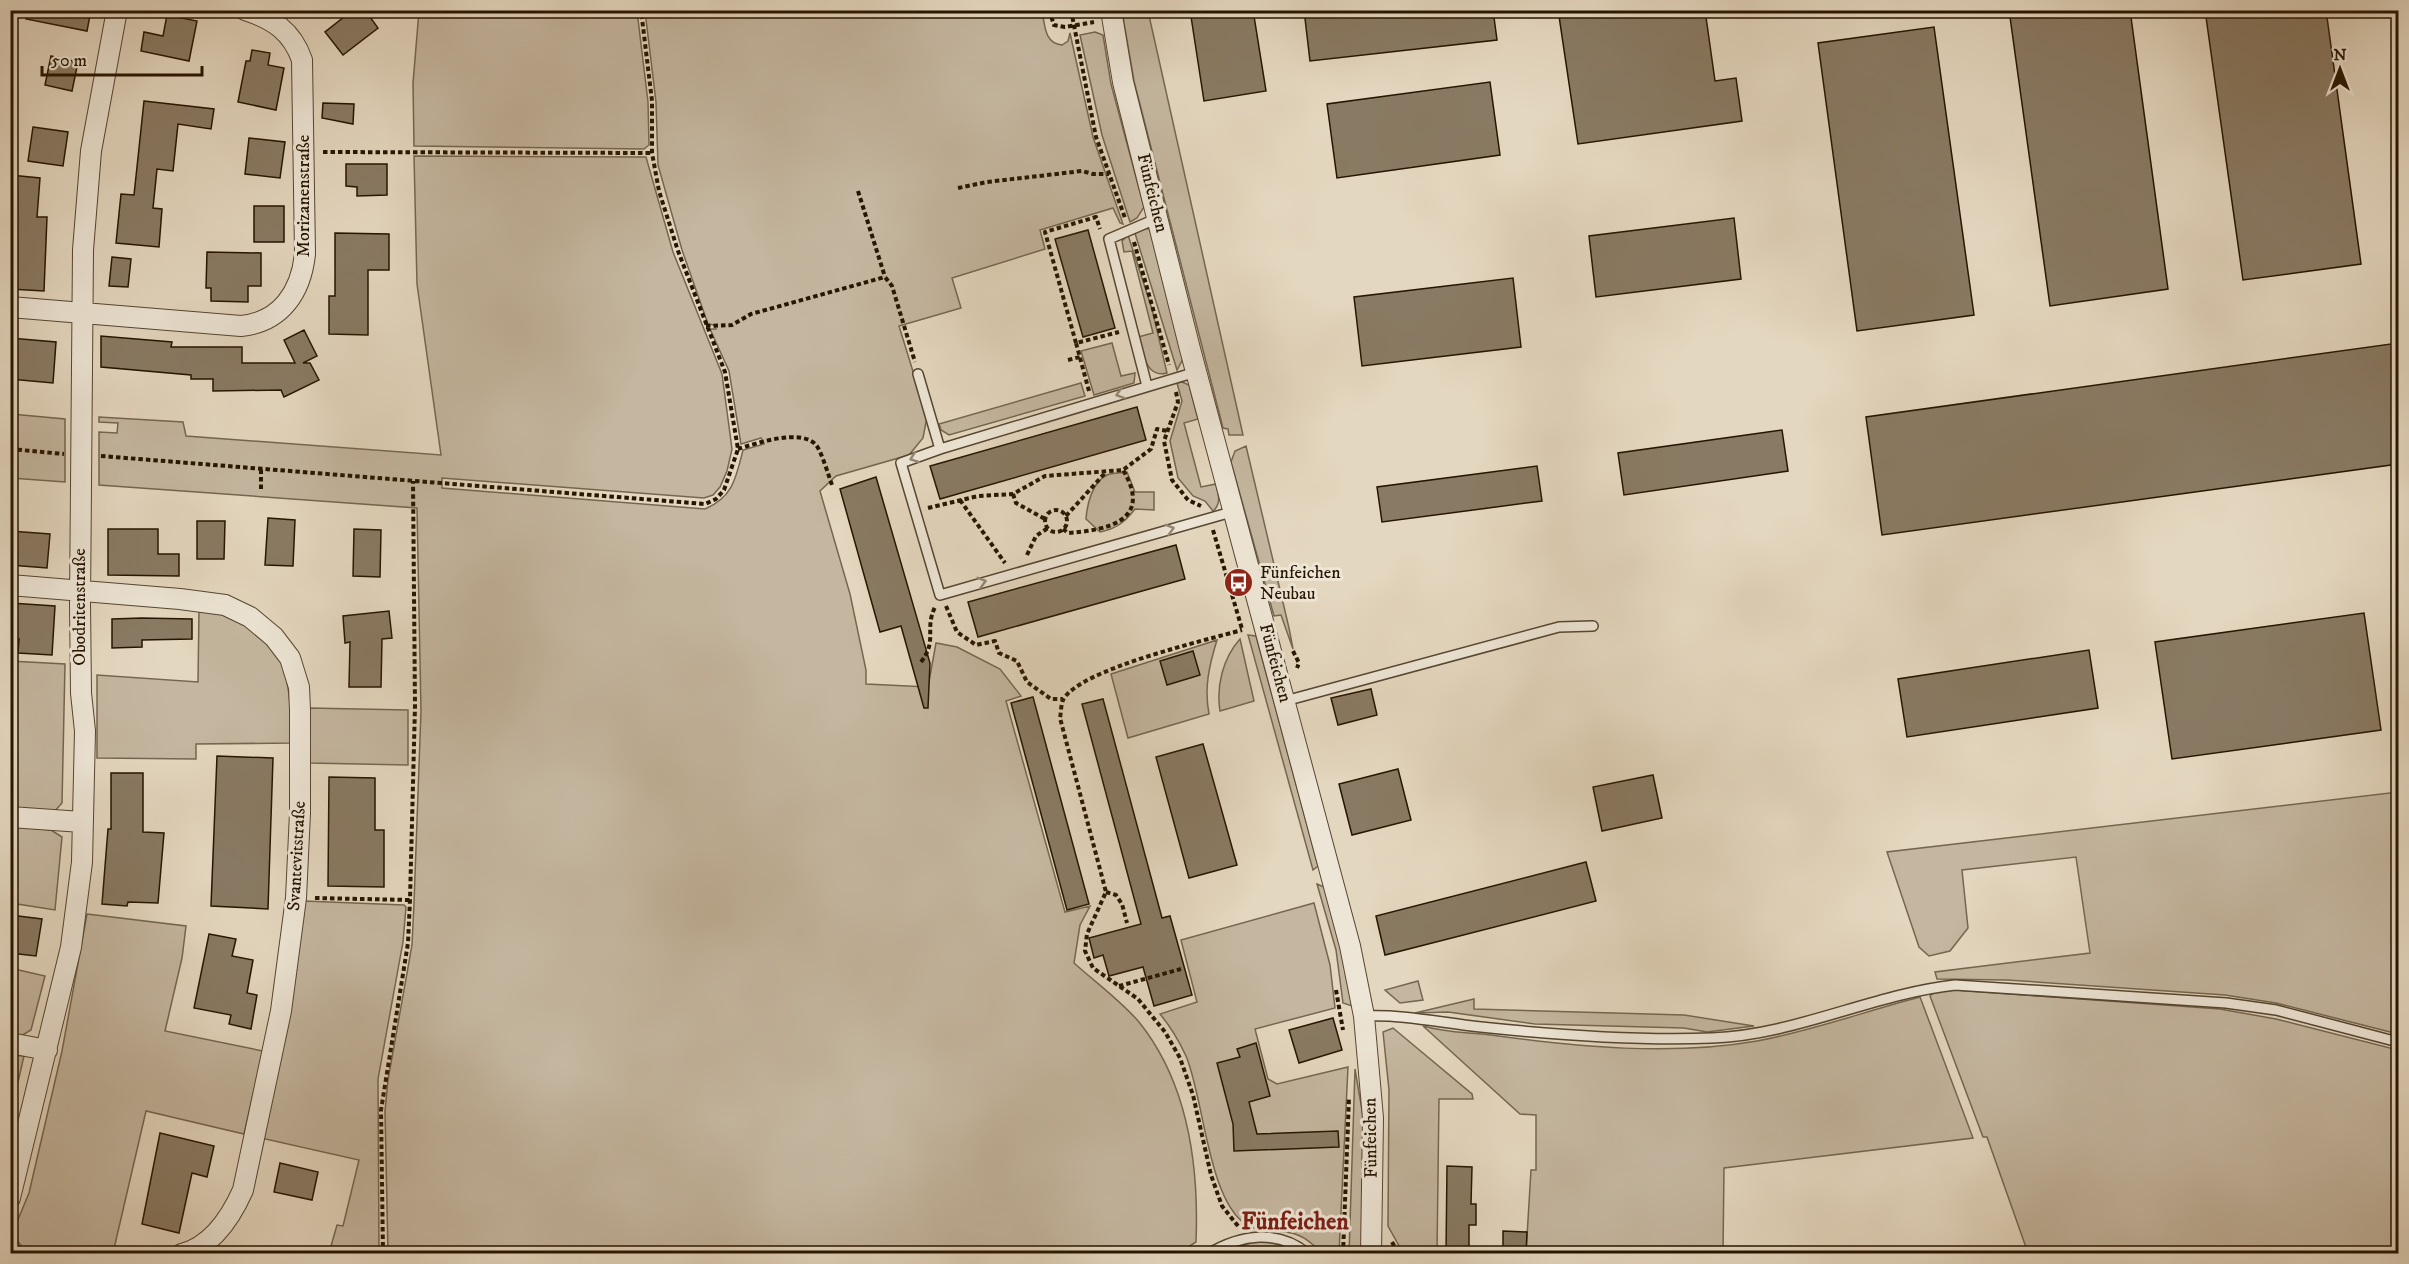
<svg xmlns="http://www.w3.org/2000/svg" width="2409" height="1264" viewBox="0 0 2409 1264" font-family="'IM FELL DW Pica',serif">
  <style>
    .green { fill: #c4b69f; stroke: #756650; stroke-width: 1.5 }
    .building { fill: #897a63; stroke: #261500; stroke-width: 1.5 }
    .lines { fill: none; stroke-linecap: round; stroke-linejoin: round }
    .lane-casing { stroke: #564630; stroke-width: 12 }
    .street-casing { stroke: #564630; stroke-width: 22 }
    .path { stroke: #261500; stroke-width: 4; stroke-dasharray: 4.5 3; stroke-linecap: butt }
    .lane { stroke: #ede5d5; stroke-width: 9 }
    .street { stroke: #ede5d5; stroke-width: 20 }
    .oneway { stroke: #938775 }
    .labels { text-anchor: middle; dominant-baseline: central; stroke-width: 6; stroke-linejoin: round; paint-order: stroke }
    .street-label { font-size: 18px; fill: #261500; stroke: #ede5d5 }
    .poi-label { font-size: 18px; fill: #261500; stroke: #ede5d5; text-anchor: start }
    .district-label { font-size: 24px; font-weight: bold; fill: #7a1f14; stroke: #ede5d5 }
  </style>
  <rect width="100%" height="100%" fill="#e4d7bf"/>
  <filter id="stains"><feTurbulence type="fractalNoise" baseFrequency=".00333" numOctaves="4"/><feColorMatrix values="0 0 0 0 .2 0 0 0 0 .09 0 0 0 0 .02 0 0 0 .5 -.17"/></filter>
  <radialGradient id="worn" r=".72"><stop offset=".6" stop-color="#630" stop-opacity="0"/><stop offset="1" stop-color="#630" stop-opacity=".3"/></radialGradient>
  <path class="green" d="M 419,11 L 637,11 L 648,102 L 649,145 L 644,149 L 414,146 L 413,83 Z
    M 645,11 L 1042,11 C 1045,25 1044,43 1062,45 L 1068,41 L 1070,33 L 1093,137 L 1123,224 L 1120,223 L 1113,208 L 1040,230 L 1045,249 L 952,278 L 961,308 L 899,326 L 927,417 L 923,438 L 909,455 L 836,476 L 820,491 L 850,594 L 866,670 L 866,684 L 928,687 L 936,643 L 957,647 L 1000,669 L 1021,696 L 1006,701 L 1065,912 L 1090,906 L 1080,925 L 1074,963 C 1095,982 1120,1000 1139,1022 C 1188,1083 1199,1167 1196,1242 L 1177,1254 L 388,1253 L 385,1111 L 388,1080 L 412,945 L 414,903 L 421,711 L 417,508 L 99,485 L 99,432 L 117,433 L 118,423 L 99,422 L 99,417 L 183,422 L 186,436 L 441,455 L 417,284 L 414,156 L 646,157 L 673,252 L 722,374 L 732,449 L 727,471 L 720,487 L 713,495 L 704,498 L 442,478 L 442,488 L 705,509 C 733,497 736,478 743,450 L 764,444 L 761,438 L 741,444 L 729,371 L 710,329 L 716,329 L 714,325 L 708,324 L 682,250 L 658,165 L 656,102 Z
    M 1122,11 L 1148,11 L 1243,435 L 1229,435 L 1228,429 L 1223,428 L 1134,81 Z
    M 1095,32 L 1103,35 L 1111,84 L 1144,207 L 1137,218 L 1130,222 L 1102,135 L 1080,35 Z
    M 1143,228 L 1150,229 L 1183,359 L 1177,370 L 1134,230 Z
    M 1128,235 L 1152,309 L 1167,373 C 1146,379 1142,351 1138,337 L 1153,333 L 1132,251 L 1124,252 L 1122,241 Z
    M 1112,343 L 1121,376 L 1135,373 L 1134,383 L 1094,395 L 1081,351 Z
    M 1182,382 L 1189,385 L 1198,419 L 1184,423 L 1201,487 L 1216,484 C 1218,493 1222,504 1213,511 L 1205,501 L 1193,496 L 1178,478 L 1170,441 L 1182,401 L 1177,383 Z
    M 1081,383 L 1085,396 L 949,435 L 941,430 L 939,424 Z
    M 11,414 L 65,419 L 65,482 L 11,478 Z
    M 1246,446 L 1289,628 L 1293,649 L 1281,615 L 1274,616 L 1231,462 L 1235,451 Z
    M 1127,472 L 1135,492 L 1154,492 L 1154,510 L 1135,509 C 1125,522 1116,529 1100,532 L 1086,519 C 1087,505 1092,482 1107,475 C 1112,473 1121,473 1127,472 Z
    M 199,610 C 287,624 289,666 292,743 L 196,744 L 196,759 L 97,758 L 97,675 L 198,682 Z
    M 1248,635 L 1256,636 L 1318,866 L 1313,870 Z
    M 1240,639 L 1254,701 L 1220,711 C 1216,686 1223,658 1240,639 Z
    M 1217,640 C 1209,666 1204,688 1209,714 L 1128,738 L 1111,674 Z
    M 10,661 L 65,664 L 62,803 L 54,812 L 11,809 Z
    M 309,708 L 408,710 L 408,765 L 309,763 Z
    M 2398,792 L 2398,1034 L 2276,1003 L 2225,995 L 2007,980 L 1937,979 L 1935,972 L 2090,953 L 2076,857 L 1962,870 L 1968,928 L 1950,951 L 1929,956 L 1919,947 L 1887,852 Z
    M 10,826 L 51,830 L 62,837 L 55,910 L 11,903 Z
    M 1317,884 L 1324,887 L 1341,948 L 1352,1006 L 1343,1003 L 1336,950 Z
    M 304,901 L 404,905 L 406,907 L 403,942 L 378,1079 L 379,1253 L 329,1253 L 337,1225 L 343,1226 L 359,1160 L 261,1138 Z
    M 1314,903 L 1330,965 L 1335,1008 L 1255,1029 L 1268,1079 L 1277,1084 L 1348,1067 L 1339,1253 C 1310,1253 1317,1241 1295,1234 C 1280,1229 1260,1233 1247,1225 C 1208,1202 1204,1098 1186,1056 C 1179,1041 1170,1026 1160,1014 L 1197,1002 L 1181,940 Z
    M 87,914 L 186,926 L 182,958 L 165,1031 L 263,1051 L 244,1134 L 146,1111 L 113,1253 L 27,1253 L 12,1234 L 29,1193 L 62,1051 Z
    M 10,968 L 45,976 L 31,1030 L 21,1036 L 11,1035 Z
    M 1418,981 L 1423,1000 L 1400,1003 L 1385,990 Z
    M 1955,990 L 2220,1009 L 2276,1019 L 2398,1050 L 2398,1253 L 2028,1253 L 1987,1137 L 1983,1137 L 1930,996 L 1935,992 Z
    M 1920,997 L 1973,1138 L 1724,1168 L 1723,1253 L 1526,1253 L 1531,1170 L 1536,1170 L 1536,1115 L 1520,1114 L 1423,1026 C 1447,1033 1467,1032 1491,1035 C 1577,1047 1671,1056 1757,1041 C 1812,1031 1866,1011 1920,997 Z
    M 1474,999 L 1474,1009 L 1684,1015 L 1754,1026 L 1707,1032 L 1684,1028 L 1535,1024 L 1448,1012 L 1415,1013 Z
    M 1393,1028 L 1472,1094 L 1473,1099 L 1439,1099 L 1437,1253 L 1403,1253 L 1388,1226 L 1389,1090 L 1383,1032 Z
    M 11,1055 L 24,1056 L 11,1113 L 10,1055 Z
    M 1355,1069 L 1363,1116 L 1362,1253 L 1349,1254 Z
    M 1258,1240 L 1291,1247 L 1298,1253 L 1222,1254 Z"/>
  <path class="building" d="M 27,10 L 91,10 L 87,31 L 26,19 Z
    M 353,10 L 365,10 L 378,28 L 343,55 L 325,32 Z
    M 1190,10 L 1253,10 L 1266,91 L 1204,101 Z
    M 1304,10 L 1493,10 L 1497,40 L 1310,61 Z
    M 1597,10 L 1705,10 L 1715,81 L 1736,78 L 1742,121 L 1578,144 L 1559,16 Z
    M 2058,10 L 2130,10 L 2168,289 L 2050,306 L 2010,17 Z
    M 2205,10 L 2326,10 L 2361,264 L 2243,280 Z
    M 167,15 L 197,21 L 189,61 L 141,51 L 144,32 L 163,36 Z
    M 1934,27 L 1974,315 L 1857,331 L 1818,43 Z
    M 252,50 L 270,53 L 268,65 L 284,68 L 276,110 L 238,102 L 246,61 L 250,61 Z
    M 51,56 L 78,62 L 72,91 L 45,85 Z
    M 1490,82 L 1500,155 L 1337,178 L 1327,104 Z
    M 144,101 L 214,109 L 211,129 L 178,124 L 173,171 L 157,169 L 153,208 L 162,209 L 159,247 L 116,243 L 121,194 L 134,195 Z
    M 323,103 L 354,104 L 353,124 L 322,118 Z
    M 33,127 L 68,132 L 63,166 L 28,161 Z
    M 249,138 L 285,142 L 280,178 L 245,174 Z
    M 346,164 L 387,164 L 387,195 L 357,196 L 357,187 L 346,186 Z
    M 10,175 L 40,178 L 37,217 L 47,217 L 44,291 L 10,289 L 10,256 L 15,256 L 17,214 L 10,214 Z
    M 254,206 L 284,206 L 284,242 L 254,242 Z
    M 1734,218 L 1741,279 L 1596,297 L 1589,236 Z
    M 1088,230 L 1115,328 L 1083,337 L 1055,239 Z
    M 335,233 L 389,234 L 389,270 L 368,270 L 368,335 L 329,334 L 329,296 L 335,296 Z
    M 207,252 L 261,253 L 261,286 L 248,286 L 248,302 L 211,301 L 211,288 L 206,288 Z
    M 112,257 L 131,259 L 128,287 L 109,286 Z
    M 1513,278 L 1521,347 L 1362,366 L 1354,297 Z
    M 304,330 L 317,356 L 303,363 L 310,363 L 319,380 L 284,397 L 281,390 L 213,391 L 213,379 L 191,379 L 191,375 L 101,367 L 101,336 L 172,342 L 171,347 L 242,347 L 242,363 L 295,363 L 284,340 Z
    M 10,338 L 56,342 L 53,383 L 10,379 Z
    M 2398,343 L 2398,464 L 1882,535 L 1866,417 Z
    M 1137,407 L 1146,440 L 940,499 L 930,466 Z
    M 1782,430 L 1788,471 L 1624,495 L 1618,453 Z
    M 1537,466 L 1542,501 L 1382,522 L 1377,487 Z
    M 876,477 L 930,663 L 928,708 L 924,708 L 901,626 L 880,632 L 840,489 Z
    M 268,518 L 295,520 L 293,566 L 265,565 Z
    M 197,521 L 225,521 L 224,559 L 197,559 Z
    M 108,529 L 158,529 L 158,554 L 179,554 L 179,576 L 108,575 Z
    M 354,529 L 381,530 L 380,577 L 353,576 Z
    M 10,531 L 50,534 L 47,568 L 10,565 Z
    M 1176,545 L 1185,579 L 978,637 L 968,602 Z
    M 10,603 L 55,606 L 52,655 L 18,653 L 19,639 L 10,638 Z
    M 389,611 L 392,638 L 382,639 L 381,687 L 349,687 L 350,642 L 345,643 L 343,616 Z
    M 2364,613 L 2381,730 L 2172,759 L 2155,642 Z
    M 142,618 L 192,619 L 192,639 L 142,640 L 142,647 L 112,648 L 112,619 Z
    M 2089,650 L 2098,708 L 1907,737 L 1898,679 Z
    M 1193,651 L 1200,675 L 1167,685 L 1160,661 Z
    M 1371,689 L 1377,715 L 1338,725 L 1331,698 Z
    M 1033,697 L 1089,904 L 1067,910 L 1011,703 Z
    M 1103,699 L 1162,918 L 1170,916 L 1192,995 L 1154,1006 L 1143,967 L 1109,976 L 1103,955 L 1094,958 L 1089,938 L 1141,924 L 1082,704 Z
    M 1203,744 L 1237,865 L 1189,878 L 1156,757 Z
    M 217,756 L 273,758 L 268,909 L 211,906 Z
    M 1398,769 L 1411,820 L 1352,835 L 1339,784 Z
    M 111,773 L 143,773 L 143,832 L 164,833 L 158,903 L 128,902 L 127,906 L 102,904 L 108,829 L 111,829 Z
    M 1653,775 L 1662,818 L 1602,831 L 1593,787 Z
    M 329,777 L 375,778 L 375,830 L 384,830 L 384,887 L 328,886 Z
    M 1586,862 L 1596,901 L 1385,955 L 1376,916 Z
    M 10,915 L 42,919 L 36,956 L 10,953 Z
    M 209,934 L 236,939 L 232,956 L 253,960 L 247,993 L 257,995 L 251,1029 L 229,1024 L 231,1015 L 194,1008 Z
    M 1333,1018 L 1342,1050 L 1299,1063 L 1289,1030 Z
    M 1256,1043 L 1270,1096 L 1249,1102 L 1257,1134 L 1338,1131 L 1339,1147 L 1234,1151 L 1233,1124 L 1217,1063 L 1240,1057 L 1237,1049 Z
    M 160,1133 L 214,1146 L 207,1177 L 192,1173 L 179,1233 L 142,1224 Z
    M 280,1163 L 318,1172 L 312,1200 L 274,1192 Z
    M 1447,1166 L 1472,1167 L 1471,1204 L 1476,1204 L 1476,1225 L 1469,1225 L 1469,1254 L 1446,1254 Z
    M 1503,1231 L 1527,1232 L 1526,1254 L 1503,1254 Z"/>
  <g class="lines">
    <defs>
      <path id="lane" d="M 1196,372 L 940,449 L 901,463 L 940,595 L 1235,511
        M 918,374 L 940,449
        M 1147,386 L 1109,239 L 1158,218
        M 1285,701 L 1559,627 L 1593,626
        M 1364,1016 C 1403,1014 1442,1023 1481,1027 C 1557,1035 1635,1041 1712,1038 C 1795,1035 1873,994 1955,985 L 2226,1003 L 2276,1010 L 2398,1042
        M 1208,1254 C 1241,1234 1278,1229 1308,1254"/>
      <path id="street" d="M 1111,10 L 1123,82 L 1190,349 L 1350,946 L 1364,1016 L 1373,1118 L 1371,1254
        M 10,307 L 241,326 C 281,322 301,292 305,254 L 302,60 C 292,31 273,19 245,10
        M 10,585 L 180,599 L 225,605 L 250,617 L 274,637 L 290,658 L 299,687 L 300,710 L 300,813 L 296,898 L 281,1011 L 243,1190 C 231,1217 213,1246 182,1254
        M 10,817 L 82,822
        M 10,1043 L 47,1050
        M 10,1198 L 71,947 L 82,862 L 85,731 L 81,693 L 80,603 L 83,250 L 91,151 L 117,10
        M 10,1252 L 13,1254"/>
    </defs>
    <use href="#lane" class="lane-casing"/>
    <use href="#street" class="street-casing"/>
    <path class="path" d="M 1049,10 L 1054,25 L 1065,27 L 1094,22
      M 1071,10 L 1096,137 L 1125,218
      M 323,152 L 652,153
      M 958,188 L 987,182 L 1082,171 L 1093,174 L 1109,174
      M 858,191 L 885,277
      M 1134,242 L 1169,365
      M 706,326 L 732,325 L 751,314 L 885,277 L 892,286 L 915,362
      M 1076,343 L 1045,232 L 1096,217 L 1100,229
      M 1068,360 L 1080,357
      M 1089,391 L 1076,343 L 1119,332
      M 1176,392 L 1178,402 L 1164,441 L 1172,480 L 1188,500 L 1201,506
      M 10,449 L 64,454
      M 738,449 C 757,443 801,428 816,445 C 821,450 829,477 832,485
      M 101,456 L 705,504 L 716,499 L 724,490 L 738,449 L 725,372 L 678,251 L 659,191 L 652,153 L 652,101 L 641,10
      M 261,489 L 261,469
      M 1013,494 L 1016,503 L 1045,519
      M 960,500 L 1005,563
      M 928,508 L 978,496 L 1013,494 L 1045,476 L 1123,470 L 1151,449 L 1157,429 L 1168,431
      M1045 521a11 11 0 1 1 22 0a11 11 0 1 1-22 0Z
      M 1066,516 L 1105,473
      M 1063,529 L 1068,533 C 1109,530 1153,520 1123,470
      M 1213,530 L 1242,629
      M 1027,555 L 1036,536 L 1048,528
      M 946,606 L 957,632 L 976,645 L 995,641 L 999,653 L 1017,661 L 1027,682 L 1051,699 L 1063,699
      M 1293,651 L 1299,663 L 1297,668
      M 921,662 C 938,640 924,630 935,607
      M 1106,892 L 1116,895 L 1122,904 L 1127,923
      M 315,898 L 410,900
      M 1119,986 L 1181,969
      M 1336,990 L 1343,1030
      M 1238,1226 L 1222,1206 L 1211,1175 L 1193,1095 L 1180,1058 L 1165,1032 L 1138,999 L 1093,968 L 1085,951 L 1087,934 L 1106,892 L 1060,718 C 1061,713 1061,704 1063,700 C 1079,669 1207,640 1242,630
      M 1392,1242 L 1399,1254
      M 383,1254 L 381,1110 L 408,943 L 410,900 L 415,706 L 413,481
      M 1343,1254 L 1349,1097"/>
    <use href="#lane" class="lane"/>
    <use href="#street" class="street"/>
  </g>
  <defs><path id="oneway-chevron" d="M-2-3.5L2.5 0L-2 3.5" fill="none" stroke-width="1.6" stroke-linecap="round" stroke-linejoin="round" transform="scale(1.5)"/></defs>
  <g class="oneway">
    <use href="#oneway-chevron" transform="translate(1120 394) rotate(163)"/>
    <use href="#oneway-chevron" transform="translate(914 458) rotate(160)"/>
    <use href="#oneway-chevron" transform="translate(1170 529) rotate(-16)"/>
    <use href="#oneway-chevron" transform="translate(982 582) rotate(-16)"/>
  </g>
  <defs>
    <symbol id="bus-disc" viewBox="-11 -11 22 22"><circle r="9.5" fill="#8f2418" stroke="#ede5d5"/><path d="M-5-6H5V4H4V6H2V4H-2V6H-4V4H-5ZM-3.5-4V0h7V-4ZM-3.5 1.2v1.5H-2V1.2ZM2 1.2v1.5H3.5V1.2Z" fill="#fff"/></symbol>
  </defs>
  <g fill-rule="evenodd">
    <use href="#bus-disc" x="1222" y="566" width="33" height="33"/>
  </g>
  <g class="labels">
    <g class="street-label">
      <text transform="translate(1152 193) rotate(76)">Fünfeichen</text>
      <text transform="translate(304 196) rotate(-90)">Morizanenstraße</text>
      <text transform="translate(80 607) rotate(-90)">Obodritenstraße</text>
      <text transform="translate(1275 663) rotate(75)">Fünfeichen</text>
      <text transform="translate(297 856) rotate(-87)">Svantevitstraße</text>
      <text transform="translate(1371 1138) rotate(-91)">Fünfeichen</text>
    </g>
    <g class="poi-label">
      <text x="1260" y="573">Fünfeichen<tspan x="1260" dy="21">Neubau</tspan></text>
    </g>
    <g class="district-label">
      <text x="1295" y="1222">Fünfeichen</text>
    </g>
  </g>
  <rect width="2409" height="1264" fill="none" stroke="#e4d7bf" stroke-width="36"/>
  <rect x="12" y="12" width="2385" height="1240" fill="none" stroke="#261500" stroke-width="3"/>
  <rect x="18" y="18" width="2373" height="1228" fill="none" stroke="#261500" stroke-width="1.5"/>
  <g transform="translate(2340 69)" stroke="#ede5d5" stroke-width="4.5" paint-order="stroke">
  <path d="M0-4.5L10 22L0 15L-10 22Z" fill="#261500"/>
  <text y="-9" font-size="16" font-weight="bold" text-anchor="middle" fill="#261500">N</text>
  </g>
  <path d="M42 66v9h160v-9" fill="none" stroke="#261500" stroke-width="3"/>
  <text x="51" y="66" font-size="18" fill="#261500" stroke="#ede5d5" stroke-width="4.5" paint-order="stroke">50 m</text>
  <rect width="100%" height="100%" filter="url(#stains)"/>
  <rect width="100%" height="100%" fill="url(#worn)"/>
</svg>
